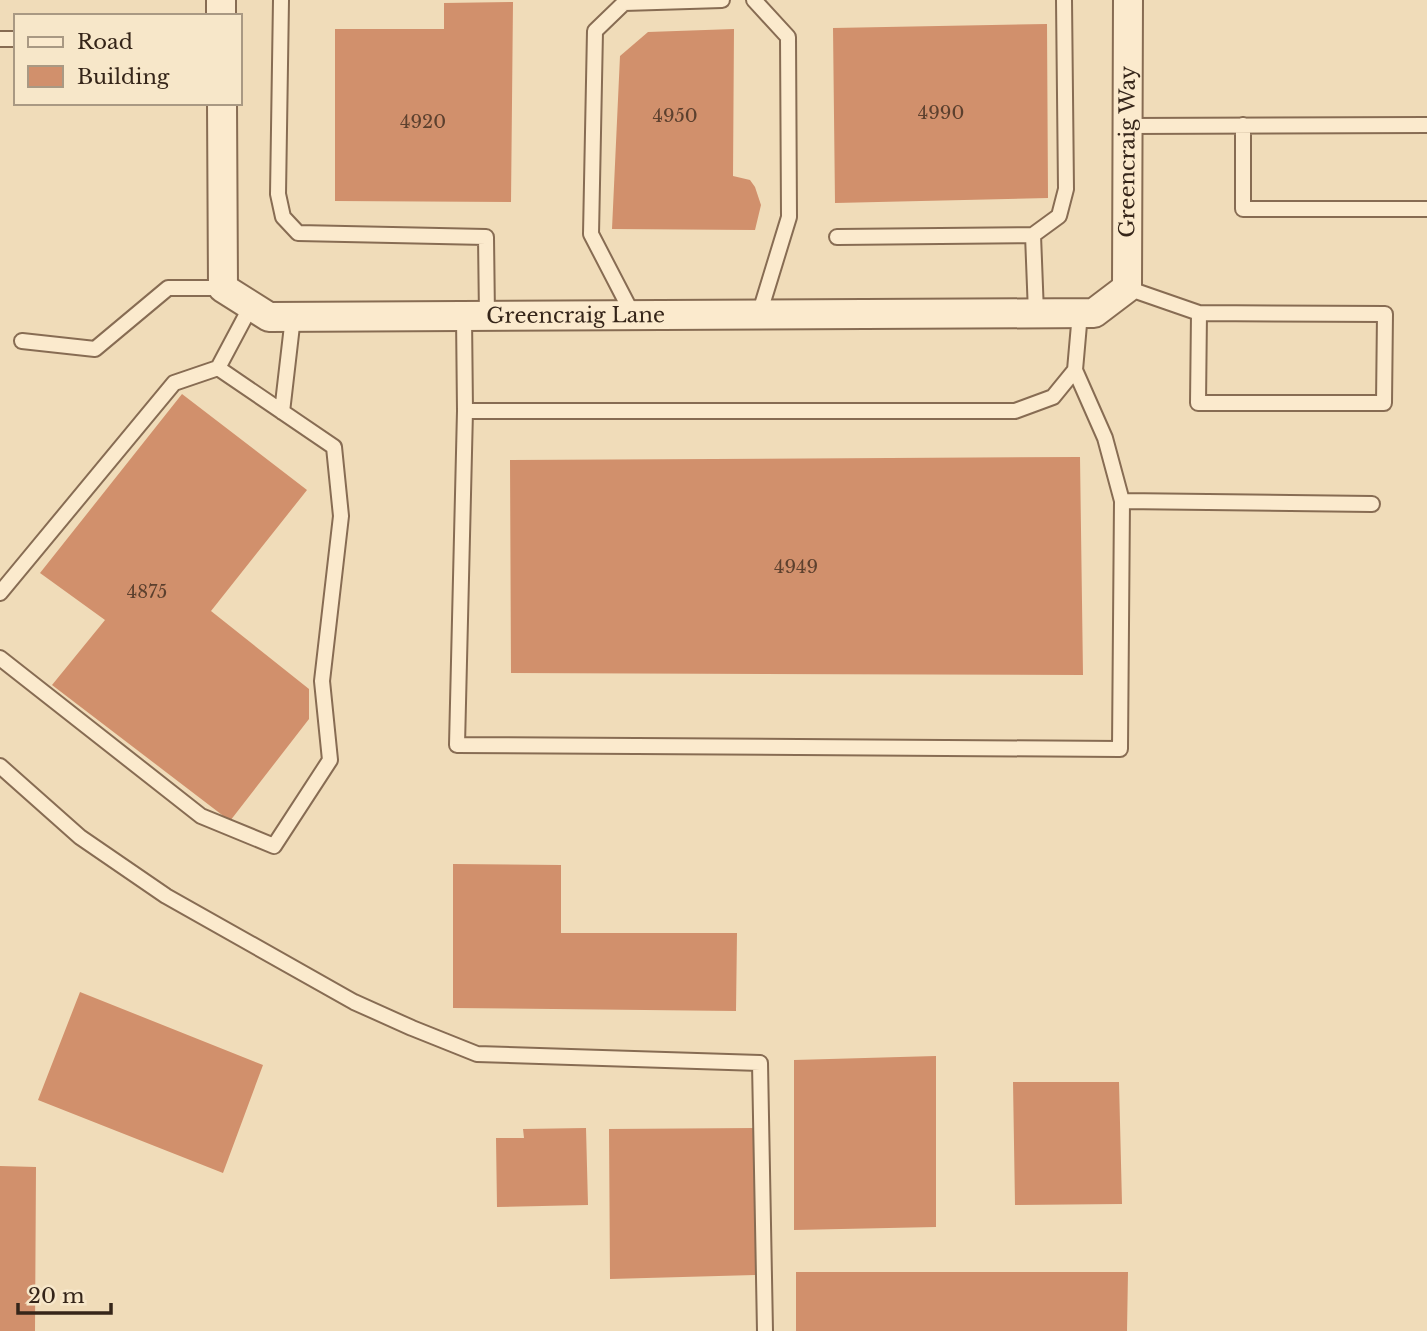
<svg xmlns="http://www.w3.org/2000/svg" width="1427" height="1331" viewBox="0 0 1427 1331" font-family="'Libre Baskerville',serif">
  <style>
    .building { fill: #d1906c }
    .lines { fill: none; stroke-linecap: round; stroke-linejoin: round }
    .lane-casing { stroke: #876c53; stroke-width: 18 }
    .street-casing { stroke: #876c53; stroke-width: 32 }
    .lane { stroke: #fbeacd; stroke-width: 14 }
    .street { stroke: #fbeacd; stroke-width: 28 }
    .labels { text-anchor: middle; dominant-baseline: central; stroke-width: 5; stroke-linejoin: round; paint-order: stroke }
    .number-label { font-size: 18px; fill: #5c402e }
    .street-label { font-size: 21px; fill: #352519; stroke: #f7e7c9 }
  </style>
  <rect width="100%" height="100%" fill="#f0dcb9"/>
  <path class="building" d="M 513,2 L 511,202 L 335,201 L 335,29 L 444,29 L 444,3 Z
    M 1047,24 L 1048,198 L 835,203 L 833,28 Z
    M 734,29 L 733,176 L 750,180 L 755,187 L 761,205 L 755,230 L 612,229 L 620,56 L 648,32 Z
    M 182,394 L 307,490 L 211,611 L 309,689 L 309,719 L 230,821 L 52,685 L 105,620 L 40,573 Z
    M 1080,457 L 1083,675 L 511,673 L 510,460 Z
    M 453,864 L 561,865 L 561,933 L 737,933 L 736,1011 L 453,1008 Z
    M 80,992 L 263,1065 L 223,1173 L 38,1100 Z
    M 936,1056 L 936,1227 L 794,1230 L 794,1060 Z
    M 1013,1082 L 1119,1082 L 1122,1204 L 1015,1205 Z
    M 586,1128 L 588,1205 L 497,1207 L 496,1138 L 524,1138 L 523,1129 Z
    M 755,1128 L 755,1275 L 610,1279 L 609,1129 Z
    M 0,1166 L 36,1167 L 35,1331 L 0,1331 Z
    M 796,1272 L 1128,1272 L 1127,1331 L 796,1331 Z"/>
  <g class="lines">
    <defs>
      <path id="lane" d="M 281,0 L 278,194 L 283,217 L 298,233 L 486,237 L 487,316
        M 754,0 L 788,37 L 789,217 L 759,315
        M 0,39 L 16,39
        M 1243,125 L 1243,209 L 1427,209
        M 1128,126 L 1427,125
        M 1033,235 L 1059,216 L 1066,189 L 1064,0
        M 837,237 L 1033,235 L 1036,313
        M 1127,288 L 1199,313 L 1385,314 L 1384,403 L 1198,403 L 1199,313
        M 633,315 L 591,234 L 595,31 L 624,3 L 722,0
        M 464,316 L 465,411 L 1015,411 L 1053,397 L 1075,370 L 1080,313
        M 22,341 L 95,349 L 168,288 L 223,288
        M 465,411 L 457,745 L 1120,749 L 1122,501 L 1105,438 L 1075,370
        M 282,412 L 293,317
        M 1122,501 L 1372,504
        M 0,593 L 174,383 L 218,368 L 251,306
        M 0,658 L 201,816 L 274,846 L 330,760 L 322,681 L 341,516 L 334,447 L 218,368
        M 0,766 L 80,837 L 166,896 L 354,1002 L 412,1028 L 477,1054 L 760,1063 L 765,1331"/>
      <g id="street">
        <path d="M 221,0 L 221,16"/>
        <path id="s1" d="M 222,103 L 223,288 L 269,317 L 1094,313 L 1127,288 L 1128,0"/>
      </g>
    </defs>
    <use href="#lane" class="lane-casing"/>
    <use href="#street" class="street-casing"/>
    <use href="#lane" class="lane"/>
    <use href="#street" class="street"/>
  </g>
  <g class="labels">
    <g class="number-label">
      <text x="941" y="113">4990</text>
      <text x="675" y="116">4950</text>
      <text x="423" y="122">4920</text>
      <text x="796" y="567">4949</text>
      <text x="147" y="592">4875</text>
    </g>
    <g class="street-label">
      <text stroke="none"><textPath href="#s1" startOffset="1242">Greencraig Way</textPath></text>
      <text stroke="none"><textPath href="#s1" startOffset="546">Greencraig Lane</textPath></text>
    </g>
  </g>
  <rect x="14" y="14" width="228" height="91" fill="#f7e7c9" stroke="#a99983" stroke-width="2"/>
  <rect x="28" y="37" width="35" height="10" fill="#fbeacd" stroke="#a99983" stroke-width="2"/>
  <text x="77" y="49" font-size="21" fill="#352519">Road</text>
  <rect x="28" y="66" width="35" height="21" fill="#d1906c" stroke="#a99983" stroke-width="2"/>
  <text x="77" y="84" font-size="21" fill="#352519">Building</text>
  <path d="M18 1303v10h93v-10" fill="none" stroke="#352519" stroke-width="3.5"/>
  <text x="28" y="1303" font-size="21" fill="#352519" stroke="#f7e7c9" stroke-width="5" paint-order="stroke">20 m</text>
</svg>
